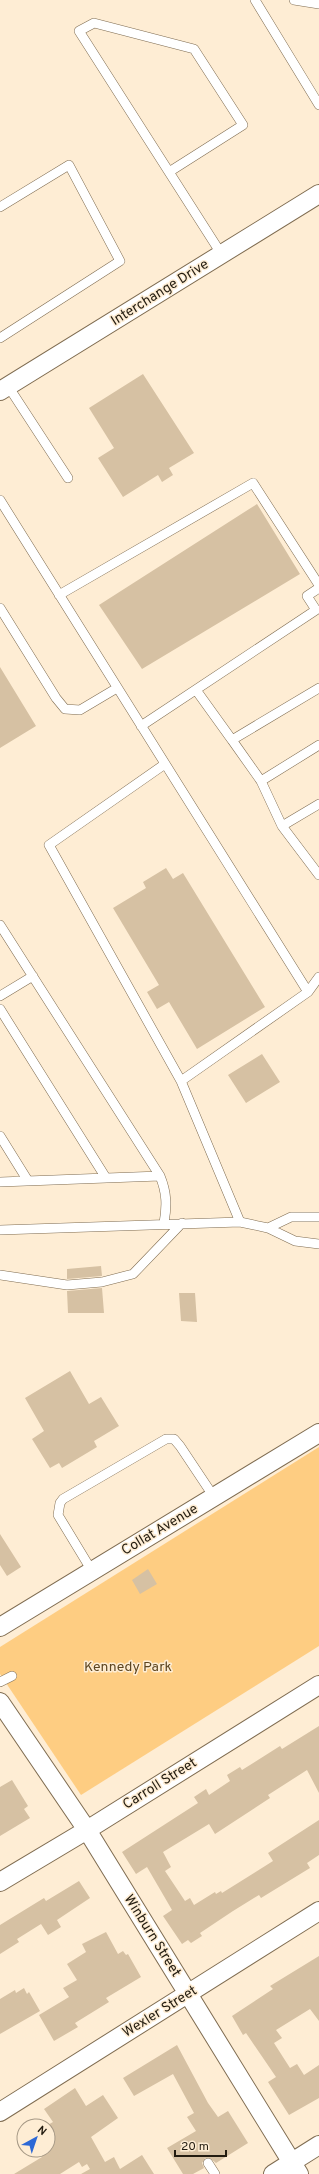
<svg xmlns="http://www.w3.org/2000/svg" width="319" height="2174" viewBox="0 0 319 2174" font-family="Overpass,sans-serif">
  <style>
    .green { fill: #fecd82 }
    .building { fill: #d6c1a3 }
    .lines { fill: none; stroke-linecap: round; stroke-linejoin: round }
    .lane-casing { stroke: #7f6c51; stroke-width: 10 }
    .street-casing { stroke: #7f6c51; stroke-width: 20 }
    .lane { stroke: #fff; stroke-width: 9 }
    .street { stroke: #fff; stroke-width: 18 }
    .labels { text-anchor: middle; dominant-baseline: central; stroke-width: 3; stroke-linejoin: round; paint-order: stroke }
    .street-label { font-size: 14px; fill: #231c10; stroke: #feedd4 }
    .park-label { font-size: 14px; fill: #5d4520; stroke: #feedd4 }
  </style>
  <rect width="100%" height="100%" fill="#feedd4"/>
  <path class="green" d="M 319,1447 L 319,1646 L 81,1795 L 0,1674 L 0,1647 Z"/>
  <path class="building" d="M 143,374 L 194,453 L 169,468 L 173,475 L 162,482 L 158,475 L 123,497 L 98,458 L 114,448 L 89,408 Z
    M 257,504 L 300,574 L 142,669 L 99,605 Z
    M 0,667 L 36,726 L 0,748 Z
    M 166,868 L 173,879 L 183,873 L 265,1007 L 197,1049 L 169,1002 L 157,1009 L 147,992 L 159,985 L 113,908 L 146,888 L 143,882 Z
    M 262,1054 L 280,1082 L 246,1103 L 228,1075 Z
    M 101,1266 L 102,1276 L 67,1279 L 67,1269 Z
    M 102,1288 L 104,1313 L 68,1313 L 67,1291 Z
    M 179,1293 L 195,1293 L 197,1322 L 181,1321 Z
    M 70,1371 L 89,1404 L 101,1397 L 119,1426 L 94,1441 L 97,1447 L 62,1468 L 59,1463 L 50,1468 L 32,1439 L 44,1431 L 25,1398 Z
    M 0,1534 L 21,1567 L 7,1576 L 0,1565 Z
    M 148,1569 L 157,1584 L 140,1594 L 132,1580 Z
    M 319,1726 L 319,1793 L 307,1770 L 268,1795 L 270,1798 L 215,1834 L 209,1824 L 163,1852 L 171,1867 L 165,1871 L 185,1901 L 190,1898 L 194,1905 L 215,1892 L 216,1894 L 221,1891 L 222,1893 L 273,1861 L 268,1853 L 319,1820 L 319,1855 L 307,1863 L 310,1868 L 261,1898 L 259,1895 L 233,1911 L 200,1933 L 202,1936 L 191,1943 L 188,1940 L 182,1944 L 163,1916 L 172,1910 L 147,1867 L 136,1874 L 122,1852 L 198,1803 L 194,1797 L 206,1789 L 209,1795 L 230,1781 L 227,1775 L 240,1767 L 242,1770 L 280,1746 L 282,1749 Z
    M 12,1780 L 28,1806 L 24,1809 L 30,1818 L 0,1836 L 0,1787 Z
    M 79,1881 L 90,1898 L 57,1920 L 61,1927 L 48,1935 L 41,1924 L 17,1939 L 19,1942 L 0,1954 L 0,1925 L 44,1898 L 46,1901 Z
    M 106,1932 L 118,1954 L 123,1951 L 126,1955 L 128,1954 L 141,1977 L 106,1998 L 109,2002 L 75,2023 L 78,2027 L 54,2041 L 39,2015 L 69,1997 L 63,1988 L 77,1980 L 67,1964 L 86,1952 L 82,1944 Z
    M 319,1956 L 319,2021 L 310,2009 L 276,2030 L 282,2038 L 274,2043 L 290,2068 L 297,2064 L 304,2075 L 319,2065 L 319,2098 L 289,2115 L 268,2082 L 276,2077 L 246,2033 L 243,2035 L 232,2016 L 273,1989 L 270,1986 Z
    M 24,1988 L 27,1994 L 29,1992 L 40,2011 L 0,2034 L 0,1999 L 15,1990 L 16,1993 Z
    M 177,2045 L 208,2103 L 218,2117 L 228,2111 L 248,2143 L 216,2163 L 210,2158 L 205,2158 L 202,2163 L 204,2168 L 193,2174 L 183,2174 L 167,2148 L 196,2131 L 187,2117 L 194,2113 L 173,2074 L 134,2096 L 123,2078 Z
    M 75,2088 L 86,2106 L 103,2095 L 118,2118 L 91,2137 L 105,2162 L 114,2157 L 120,2169 L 142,2155 L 154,2174 L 81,2174 L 90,2169 L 87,2164 L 82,2167 L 79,2162 L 60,2174 L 14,2174 L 42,2157 L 37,2150 L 48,2150 L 48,2126 L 46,2126 L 53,2122 L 44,2109 Z"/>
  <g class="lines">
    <defs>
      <path id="lane" d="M 255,0 L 319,105
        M 294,0 L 319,4
        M 169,172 L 79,31 L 94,23 L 194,49 L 243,125 L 169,172 L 222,255
        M 0,207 L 69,165 L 120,261 L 0,338
        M 8,386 L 68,478
        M 0,500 L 308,992 L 181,1081 L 240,1222
        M 59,595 L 253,483 L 319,585
        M 0,608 L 56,698 L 65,709 L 80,710 L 117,688
        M 196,690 L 232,740 L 319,688
        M 141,726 L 316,610 L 307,596 L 319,588
        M 232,740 L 261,781 L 319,745
        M 165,764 L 49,845 L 181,1081
        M 261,781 L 282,826 L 319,804
        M 282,826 L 319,875
        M 0,925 L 160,1176 C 167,1193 167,1206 164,1223
        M 308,992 L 319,977
        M 0,996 L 33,976
        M 0,1009 L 106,1178
        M 0,1136 L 28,1181
        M 0,1182 L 160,1176
        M 268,1228 L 291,1217 L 319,1217
        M 0,1230 L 240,1222 L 268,1228 L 295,1241 L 319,1244
        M 0,1275 L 67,1285 L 102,1282 L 133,1274 L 182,1223
        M 92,1571 L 58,1515 L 60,1503 L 63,1499 L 166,1439 L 174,1439 L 180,1446 L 214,1497
        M 0,1682 L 12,1676
        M 208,2163 L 215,2174"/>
      <path id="street" d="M 0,391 L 319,194
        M 0,1627 L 319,1433
        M 0,1702 L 87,1830 L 299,2174
        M 0,1882 L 87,1830 L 319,1685
        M 0,2112 L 319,1911
        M 273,2174 L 319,2145"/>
    </defs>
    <use href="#lane" class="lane-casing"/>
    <use href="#street" class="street-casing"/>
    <use href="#lane" class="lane"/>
    <use href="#street" class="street"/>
  </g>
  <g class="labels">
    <g class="street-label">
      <text transform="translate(160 293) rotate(-32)">Interchange Drive</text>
      <text transform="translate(160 1530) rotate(-31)">Collat Avenue</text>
      <text transform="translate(160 1784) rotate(-32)">Carroll Street</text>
      <text transform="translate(152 1936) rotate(58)">Winburn Street</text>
      <text transform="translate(160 2012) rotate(-32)">Wexler Street</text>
    </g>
    <g class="park-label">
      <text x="128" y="1667">Kennedy Park</text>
    </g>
  </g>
  <g transform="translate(36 2138) rotate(40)"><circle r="19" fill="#feedd4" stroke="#a69986"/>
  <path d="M0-3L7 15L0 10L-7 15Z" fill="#2c68d6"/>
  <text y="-6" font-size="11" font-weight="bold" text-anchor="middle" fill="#231c10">N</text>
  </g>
  <path d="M175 2150v6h51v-6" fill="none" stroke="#231c10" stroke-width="2"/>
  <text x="181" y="2150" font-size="12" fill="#231c10" stroke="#feedd4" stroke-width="3" paint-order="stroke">20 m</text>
</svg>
